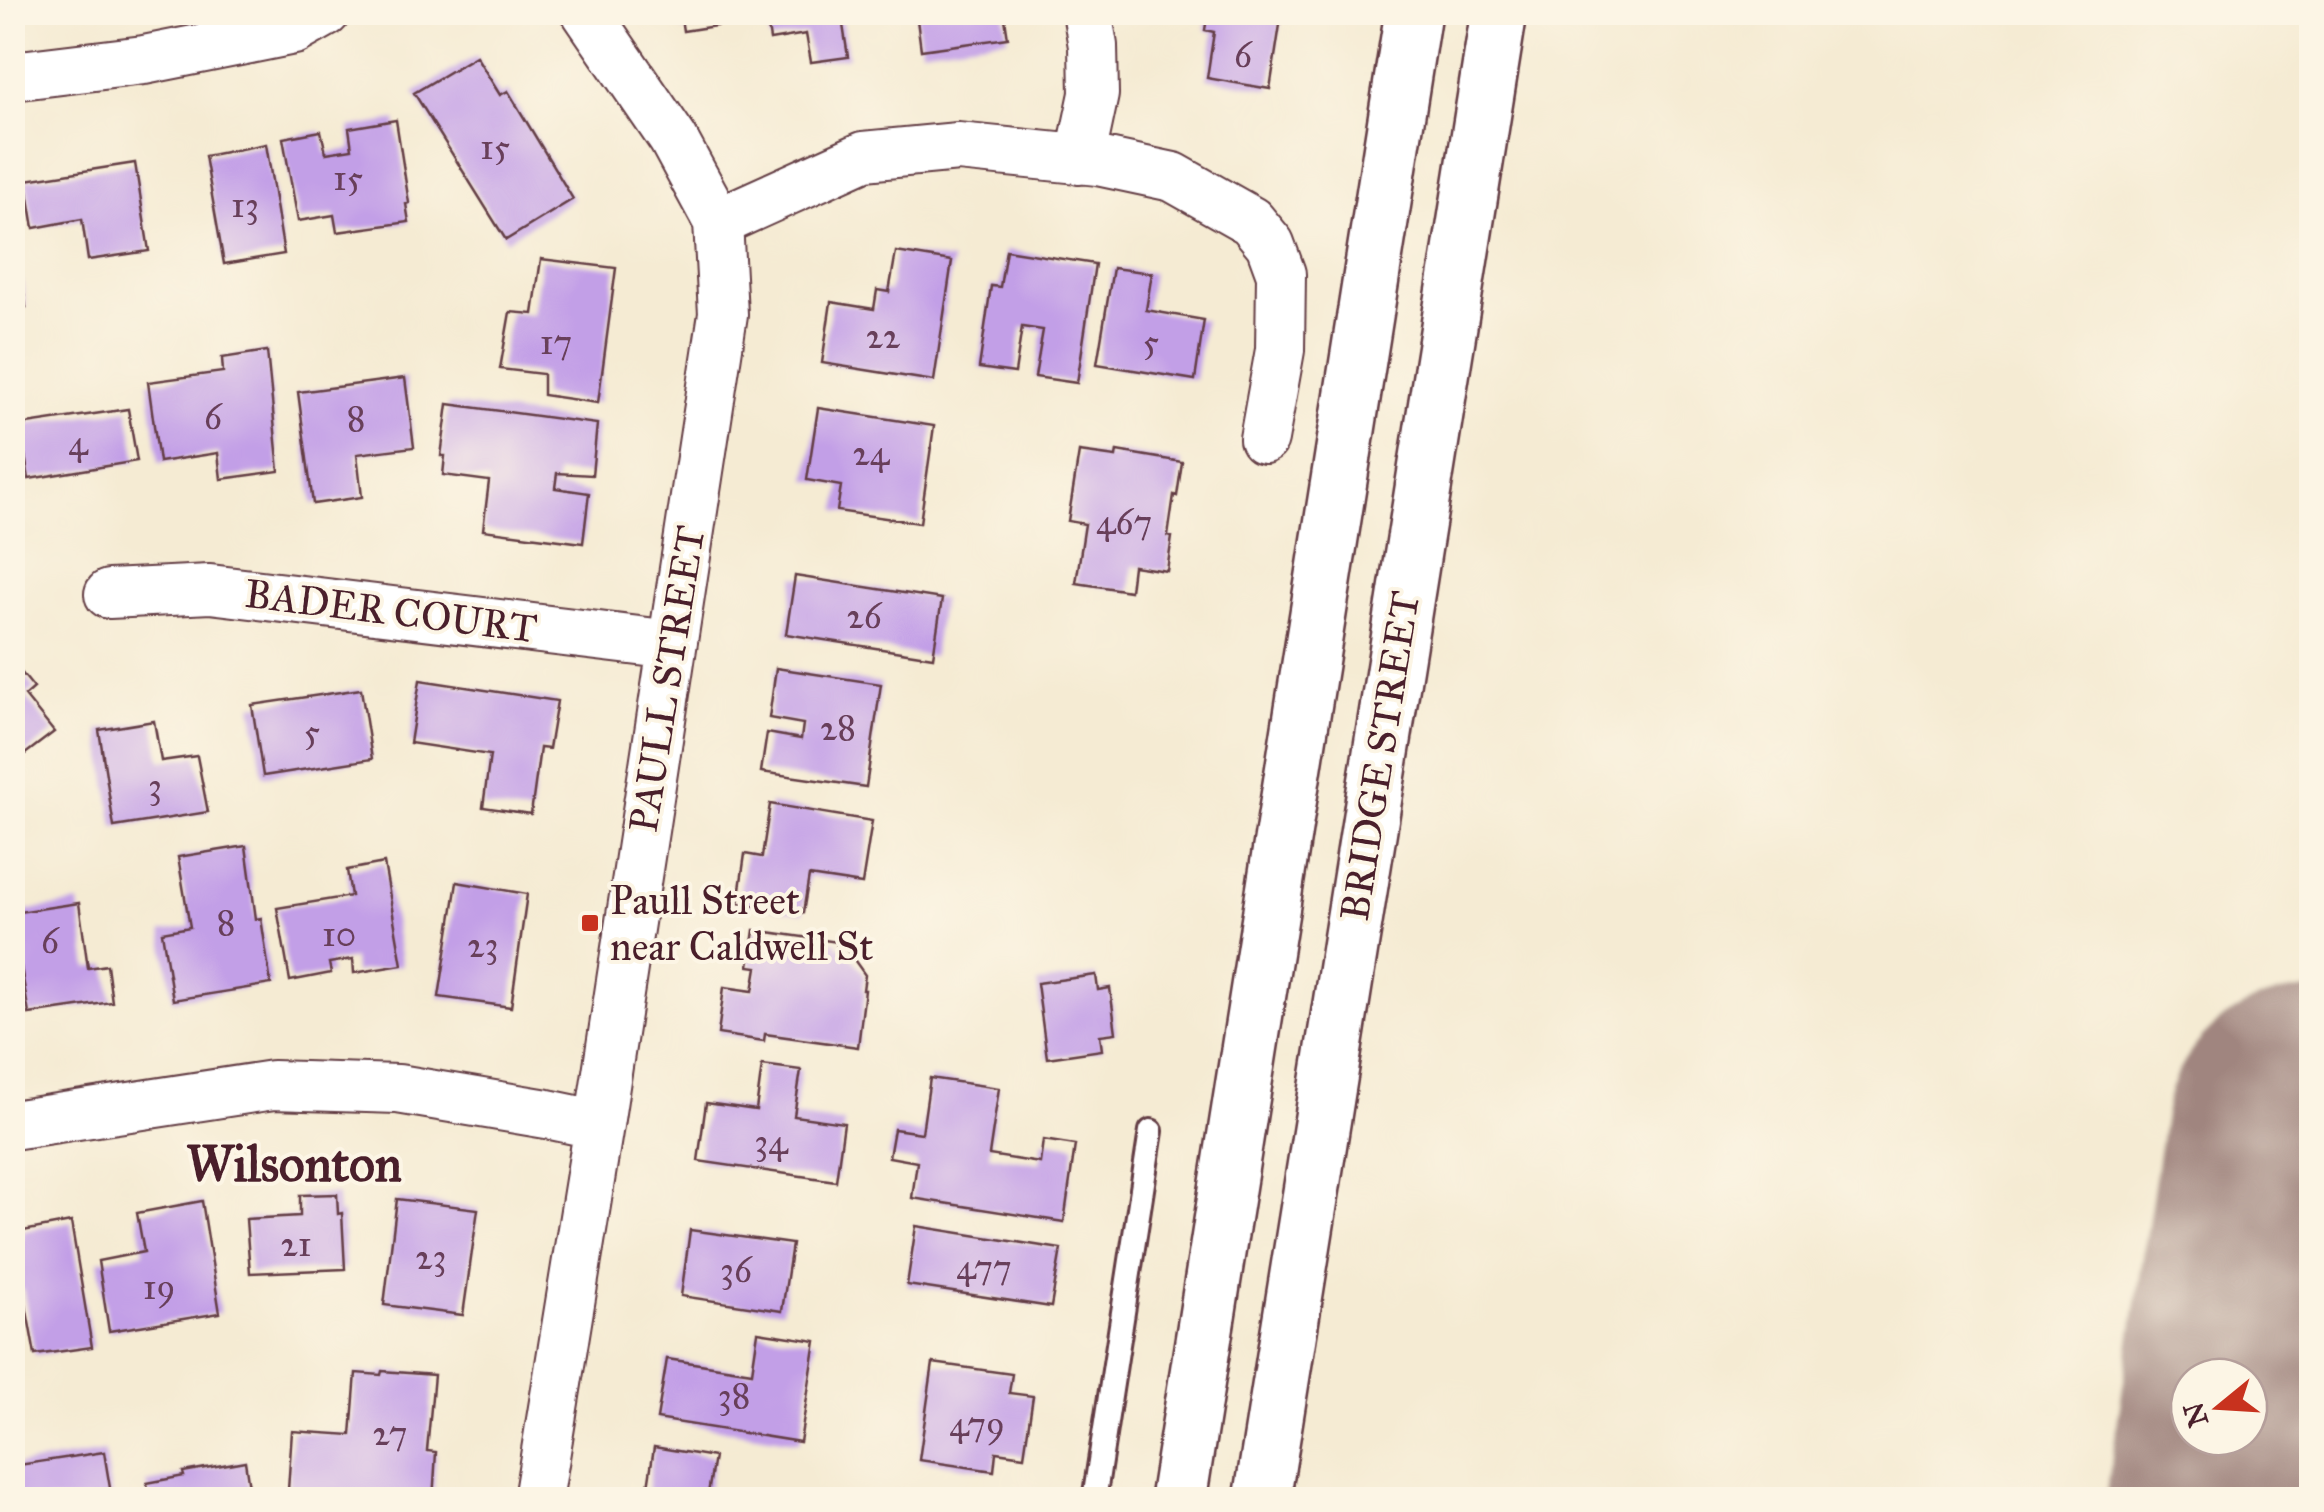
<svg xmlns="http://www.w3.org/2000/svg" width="2324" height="1512" viewBox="0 0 2324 1512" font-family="'IM FELL Great Primer',serif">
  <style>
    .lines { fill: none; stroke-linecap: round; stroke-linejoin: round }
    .runway { stroke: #a0857f; stroke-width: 298 }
    .building { fill: #c29fe7 }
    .service-casing { stroke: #643e44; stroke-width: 28 }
    .minor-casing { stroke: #643e44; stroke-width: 52 }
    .trunk-casing { stroke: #643e44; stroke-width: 60 }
    .service { stroke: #fff; stroke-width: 22 }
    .minor { stroke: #fff; stroke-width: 48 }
    .trunk { stroke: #fff; stroke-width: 55 }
    .poi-dot { fill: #c8321e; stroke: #fcf5e5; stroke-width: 4 }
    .labels { text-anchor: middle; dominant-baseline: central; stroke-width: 8; stroke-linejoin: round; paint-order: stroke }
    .number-label { font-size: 35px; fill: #683f5a }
    .street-label { font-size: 40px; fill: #4a1f2b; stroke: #fcf5e5 }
    .poi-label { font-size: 40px; fill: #4a1f2b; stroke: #fcf5e5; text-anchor: start }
    .district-label { font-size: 50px; font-weight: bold; fill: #4a1f2b; stroke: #fcf5e5 }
  </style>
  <rect width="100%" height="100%" fill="#fcf5e5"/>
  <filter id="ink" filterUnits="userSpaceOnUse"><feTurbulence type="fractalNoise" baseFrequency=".01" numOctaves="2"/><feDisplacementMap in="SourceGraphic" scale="20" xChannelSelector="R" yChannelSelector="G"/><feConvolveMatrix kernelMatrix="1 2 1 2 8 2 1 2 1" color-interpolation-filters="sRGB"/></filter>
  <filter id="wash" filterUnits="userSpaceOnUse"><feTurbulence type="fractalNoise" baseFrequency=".0048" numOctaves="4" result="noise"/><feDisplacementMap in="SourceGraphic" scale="40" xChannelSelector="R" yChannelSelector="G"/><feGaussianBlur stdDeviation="2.25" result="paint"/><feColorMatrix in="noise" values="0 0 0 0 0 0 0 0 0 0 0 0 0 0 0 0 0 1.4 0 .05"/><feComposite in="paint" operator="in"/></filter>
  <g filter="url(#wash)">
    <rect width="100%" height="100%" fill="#f5ebd3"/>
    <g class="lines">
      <path class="runway" d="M 2256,1500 L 2312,1138"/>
    </g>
    <g id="blocks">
      <path class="building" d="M 680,12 L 841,12 L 848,57 L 811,62 L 806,34 L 770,40 L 768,27 L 763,28 L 761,19 L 683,31 Z
        M 916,12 L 1004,12 L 1008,38 L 921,50 Z
        M 1208,12 L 1282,12 L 1270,89 L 1207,78 L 1214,32 L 1205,30 Z
        M 476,56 L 500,95 L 508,91 L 573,199 L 506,240 L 414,93 Z
        M 396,120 L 409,203 L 406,204 L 409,222 L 337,232 L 334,215 L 298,221 L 283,138 L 321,131 L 326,153 L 352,149 L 349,128 Z
        M 266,144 L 284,254 L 224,264 L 205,156 Z
        M 135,163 L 149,251 L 88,260 L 82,219 L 34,228 L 26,180 Z
        M 12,240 L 15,240 L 26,307 L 12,308 Z
        M 1006,250 L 1095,264 L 1077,383 L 1035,377 L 1043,330 L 1022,327 L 1015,373 L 979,368 L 991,286 L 1000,287 Z
        M 896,252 L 952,261 L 934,381 L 822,363 L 831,302 L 874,309 L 877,290 L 889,292 Z
        M 541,259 L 616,268 L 598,403 L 543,395 L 543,374 L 500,369 L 510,312 L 533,314 Z
        M 1113,268 L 1152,273 L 1146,310 L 1204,320 L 1195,380 L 1097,364 Z
        M 267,351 L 279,471 L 221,479 L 218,453 L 159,462 L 148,382 L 223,372 L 222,358 Z
        M 405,378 L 414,447 L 357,454 L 362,497 L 313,504 L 298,392 Z
        M 448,404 L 597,424 L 592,475 L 557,473 L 555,488 L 589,493 L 583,543 L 483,530 L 489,481 L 443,475 L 445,456 L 441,456 Z
        M 818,408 L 934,426 L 920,523 L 837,511 L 841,486 L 807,480 Z
        M 128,409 L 137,461 L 29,479 L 20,425 Z
        M 1117,451 L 1182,462 L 1177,496 L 1174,495 L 1168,536 L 1172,537 L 1167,571 L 1133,566 L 1130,591 L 1076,583 L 1085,524 L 1068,521 L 1079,452 L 1116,457 Z
        M 795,576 L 942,599 L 933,657 L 786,634 Z
        M 12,661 L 34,688 L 25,696 L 54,732 L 12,764 Z
        M 776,668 L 881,684 L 866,787 L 761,772 L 767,733 L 801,739 L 803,724 L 769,718 Z
        M 420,680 L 557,701 L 549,749 L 540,748 L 531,814 L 483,807 L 490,755 L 410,743 Z
        M 361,689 L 372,759 L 263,776 L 252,705 Z
        M 154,721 L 161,761 L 197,756 L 208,812 L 114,827 L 99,730 Z
        M 770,804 L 872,821 L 862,884 L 809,876 L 803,913 L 738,903 L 745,854 L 762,857 Z
        M 246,846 L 256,919 L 261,918 L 271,984 L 173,1000 L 162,932 L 190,927 L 178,857 Z
        M 384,863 L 402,965 L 354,973 L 353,959 L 329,963 L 331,973 L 290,981 L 277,908 L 351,896 L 347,870 Z
        M 457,882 L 527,894 L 511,1007 L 439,997 Z
        M 79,903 L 88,968 L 107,965 L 112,1002 L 29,1014 L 12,913 Z
        M 754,930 L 838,942 L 837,946 L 845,947 L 865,975 L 863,990 L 865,990 L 858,1047 L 765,1034 L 764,1041 L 718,1034 L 724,987 L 753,991 L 757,967 L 749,966 Z
        M 1096,975 L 1098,990 L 1110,988 L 1116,1033 L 1100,1035 L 1102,1050 L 1047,1058 L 1037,983 Z
        M 762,1065 L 801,1070 L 794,1116 L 844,1123 L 836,1181 L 698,1161 L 706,1103 L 756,1110 Z
        M 930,1078 L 999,1088 L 989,1155 L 1040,1163 L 1043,1140 L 1075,1145 L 1064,1222 L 912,1198 L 917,1162 L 889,1157 L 894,1129 L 922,1133 Z
        M 337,1194 L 338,1214 L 342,1213 L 345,1269 L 250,1273 L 246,1219 L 300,1216 L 300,1195 Z
        M 397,1199 L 478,1209 L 463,1315 L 384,1305 Z
        M 202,1201 L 220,1313 L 109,1331 L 98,1261 L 144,1252 L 137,1213 Z
        M 71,1222 L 92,1347 L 35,1355 L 23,1289 L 12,1291 L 12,1242 L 23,1240 L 23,1231 Z
        M 916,1226 L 1061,1249 L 1051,1307 L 907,1285 Z
        M 690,1230 L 792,1244 L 782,1311 L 681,1296 Z
        M 758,1332 L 816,1341 L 800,1442 L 657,1419 L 667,1359 L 752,1372 Z
        M 933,1363 L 1012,1374 L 1009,1393 L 1033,1396 L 1024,1456 L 996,1452 L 994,1471 L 919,1460 Z
        M 382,1371 L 434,1375 L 427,1451 L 436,1452 L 433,1500 L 288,1490 L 292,1431 L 351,1435 L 356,1373 L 381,1375 Z
        M 654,1447 L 714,1457 L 707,1500 L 646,1500 Z
        M 104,1452 L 112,1500 L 12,1500 L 12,1466 Z
        M 245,1461 L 251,1500 L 150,1500 L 147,1483 L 184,1476 L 183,1472 Z
        M 935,1493 L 963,1497 L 963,1500 L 934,1500 Z"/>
    </g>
  </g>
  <g filter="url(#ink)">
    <use href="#blocks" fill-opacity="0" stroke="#643e44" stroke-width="2.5"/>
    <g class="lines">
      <defs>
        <path id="service" d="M 1094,1500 L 1151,1131"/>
        <path id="minor" d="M 12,76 L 144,60 L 294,30 L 326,12
          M 1080,160 L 1094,94 L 1093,46 L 1087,12
          M 718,222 L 864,156 L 958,147 L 1098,161 L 1173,177 L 1251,221 L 1270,244 L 1281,274 L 1280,350 L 1264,439
          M 109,594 L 210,589 L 672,645
          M 12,1125 L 273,1085 L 398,1089 L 547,1114 L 599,1125
          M 538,1500 L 599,1125 L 723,314 L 718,222 L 673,139 L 586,12"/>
        <path id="trunk" d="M 1178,1500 L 1413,12
          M 1262,1500 L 1499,12"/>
      </defs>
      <use href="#service" class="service-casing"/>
      <use href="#minor" class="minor-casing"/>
      <use href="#trunk" class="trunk-casing"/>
      <use href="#service" class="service"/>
      <use href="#minor" class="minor"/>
      <use href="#trunk" class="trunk"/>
    </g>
  </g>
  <rect class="poi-dot" x="580" y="913" width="20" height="20" rx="5"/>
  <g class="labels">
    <g class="number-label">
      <text x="1243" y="55">6</text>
      <text x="495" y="147">15</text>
      <text x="348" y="178">15</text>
      <text x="245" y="205">13</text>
      <text x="883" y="336">22</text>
      <text x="556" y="342">17</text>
      <text x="1151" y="342">5</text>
      <text x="213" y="417">6</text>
      <text x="356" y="419">8</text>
      <text x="78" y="443">4</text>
      <text x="871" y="453">24</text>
      <text x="1124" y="522">467</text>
      <text x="864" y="616">26</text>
      <text x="838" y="728">28</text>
      <text x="312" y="732">5</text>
      <text x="155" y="786">3</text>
      <text x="226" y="923">8</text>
      <text x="339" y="934">10</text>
      <text x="50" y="941">6</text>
      <text x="483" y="945">23</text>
      <text x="771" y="1142">34</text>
      <text x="296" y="1244">21</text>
      <text x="431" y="1257">23</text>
      <text x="984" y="1267">477</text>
      <text x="736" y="1270">36</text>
      <text x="159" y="1287">19</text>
      <text x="734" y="1396">38</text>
      <text x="977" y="1424">479</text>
      <text x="390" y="1433">27</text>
    </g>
    <g class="street-label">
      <text transform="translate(391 611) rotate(7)">BADER COURT</text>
      <text transform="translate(667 679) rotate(-81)">PAULL STREET</text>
      <text transform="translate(1380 756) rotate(-81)">BRIDGE STREET</text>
    </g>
    <g class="poi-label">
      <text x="610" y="900">Paull Street<tspan x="610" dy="46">near Caldwell St</tspan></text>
    </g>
    <g class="district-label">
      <text x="294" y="1164">Wilsonton</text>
    </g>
  </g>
  <rect width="2324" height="1512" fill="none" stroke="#fcf5e5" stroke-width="50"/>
  <g transform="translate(2219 1407) rotate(252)"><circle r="48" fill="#fcf5e5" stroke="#b59f9b" stroke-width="2.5"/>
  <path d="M0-8L18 38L0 25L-18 38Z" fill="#c8321e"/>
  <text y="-15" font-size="28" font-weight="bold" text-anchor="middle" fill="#4a1f2b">N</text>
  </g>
</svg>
